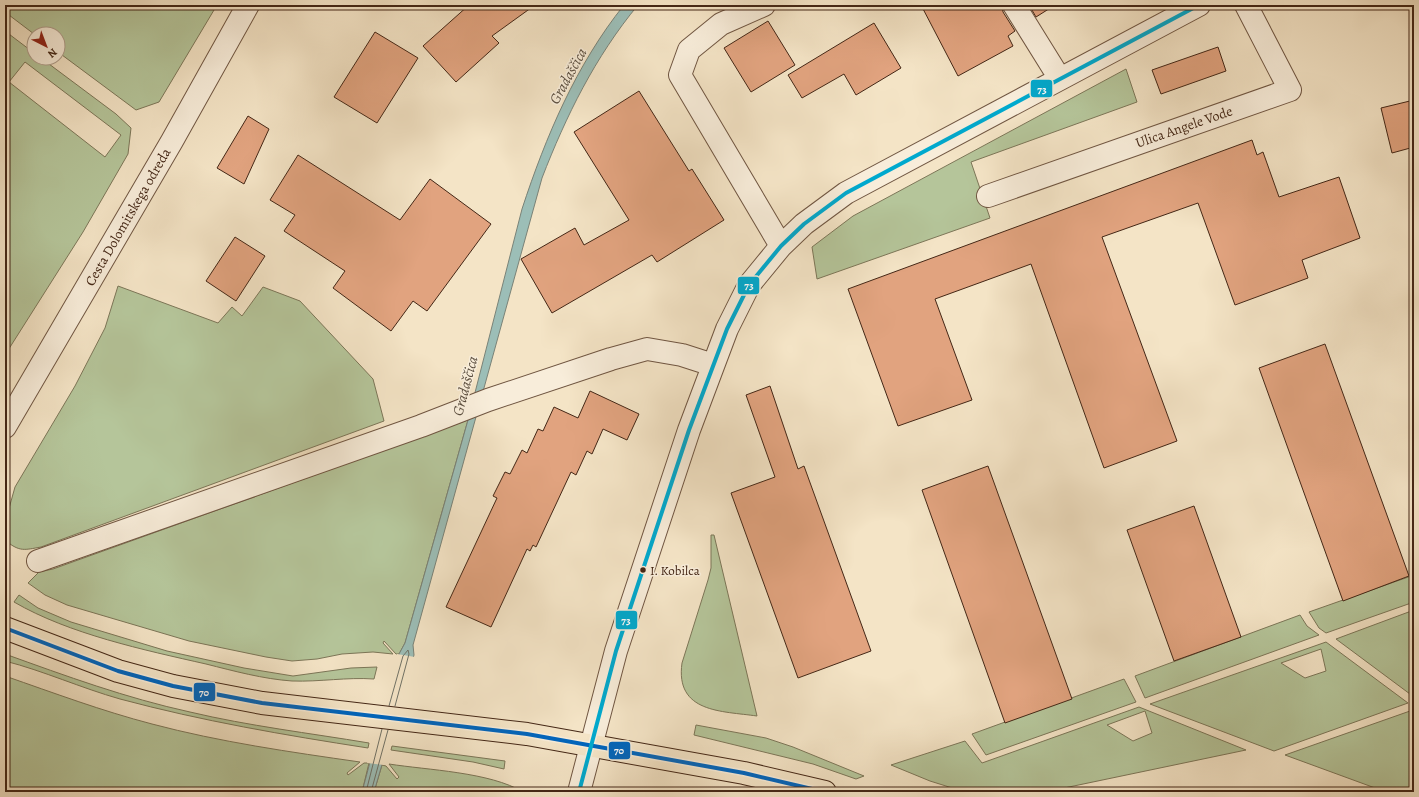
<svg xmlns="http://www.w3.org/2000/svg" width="1419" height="797" viewBox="0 0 1419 797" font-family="Alegreya,serif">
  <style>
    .green { fill: #b5c59a; stroke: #7c7658; fill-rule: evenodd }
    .water { fill: #9cbeb7; stroke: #798277 }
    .pier { fill: #f4e4c6 }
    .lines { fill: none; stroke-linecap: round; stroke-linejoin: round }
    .shore { stroke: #707266; stroke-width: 1 }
    .building { fill: #e1a37f; stroke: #442716 }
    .minor-casing { stroke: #705642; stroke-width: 24 }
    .major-casing { stroke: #442716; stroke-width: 24 }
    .minor { stroke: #f8edda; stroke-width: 22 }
    .major { stroke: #f4e4c6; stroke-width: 22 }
    .bus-1-casing { stroke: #f8edda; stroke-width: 7 }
    .bus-2-casing { stroke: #f8edda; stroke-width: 7 }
    .bus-1 { stroke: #0065bd; stroke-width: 4 }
    .bus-2 { stroke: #00a9ce; stroke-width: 4 }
    .bus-dot { fill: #442716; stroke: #f8edda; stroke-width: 1.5 }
    .labels { text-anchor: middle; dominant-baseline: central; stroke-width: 3; stroke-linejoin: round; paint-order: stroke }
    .bus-label { font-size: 13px; fill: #442716; stroke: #f8edda; text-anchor: start }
    .street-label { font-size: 14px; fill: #442716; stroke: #f8edda }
    .water-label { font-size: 15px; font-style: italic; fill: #5a4d3e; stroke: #f8edda }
    .line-badge { stroke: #f8edda; stroke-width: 1.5 }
    .badge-label { font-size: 11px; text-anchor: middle; font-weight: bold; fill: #fff }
  </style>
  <rect width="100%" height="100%" fill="#f4e4c6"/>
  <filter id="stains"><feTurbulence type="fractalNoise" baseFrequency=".005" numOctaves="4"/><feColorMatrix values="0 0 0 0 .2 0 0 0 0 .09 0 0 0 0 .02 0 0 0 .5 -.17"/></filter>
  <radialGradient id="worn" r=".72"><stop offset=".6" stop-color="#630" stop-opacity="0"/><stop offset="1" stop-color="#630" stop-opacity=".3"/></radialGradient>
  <path class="green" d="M 5,5 L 217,5 L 159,102 L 136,110 L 58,52 L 58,34 L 34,34 L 5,12 Z
    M 5,31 L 34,53 L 34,58 L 41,58 L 116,114 L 131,128 L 128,154 L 83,232 L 5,355 ZM 25,62 L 121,135 L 105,157 L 9,82 Z
    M 1126,69 L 1137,102 L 971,162 L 990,218 L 817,279 L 812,247 L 853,216 Z
    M 118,286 L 218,323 L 232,307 L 242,316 L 263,287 L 300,301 L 373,379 L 384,421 L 41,547 C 24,550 20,552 6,541 L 6,519 L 15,487 L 75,386 L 105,328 Z
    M 468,420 L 405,643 L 399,654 L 396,654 L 384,641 L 383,643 L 393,654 L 373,652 L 342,654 L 317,659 L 292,661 L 266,657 L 189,641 L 67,605 L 45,595 L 28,583 L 39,572 L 53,569 Z
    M 711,535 L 714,535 L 757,716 C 722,711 675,713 682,663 L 708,580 L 711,568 Z
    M 1414,575 L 1414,602 L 1326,633 L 1319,628 L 1309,612 Z
    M 19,595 L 38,608 L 71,622 L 167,651 L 244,668 L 293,676 L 351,668 L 377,667 L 374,679 C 347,677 320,682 292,681 C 263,679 234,671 206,664 C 144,650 69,634 14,602 Z
    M 1414,610 L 1414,697 L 1336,639 Z
    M 1300,615 L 1307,626 L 1319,635 L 1145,698 L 1135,676 Z
    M 1326,642 L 1408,703 L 1274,751 L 1150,704 ZM 1321,649 L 1326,671 L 1305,678 L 1281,663 Z
    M 5,654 C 66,676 126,698 190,712 C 249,726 309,733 369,743 L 368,748 C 284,735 202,721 120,699 C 81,688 44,671 5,661 Z
    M 5,676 C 54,693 102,711 152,724 C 220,742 290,752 360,762 L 347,773 L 348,775 L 364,763 L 369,763 L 362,792 L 5,792 Z
    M 1124,679 L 1136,702 L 986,755 L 972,734 Z
    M 1139,707 L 1246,750 L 1045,792 L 965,792 L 930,781 L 891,765 L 965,741 L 982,763 ZM 1145,711 L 1152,733 L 1133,741 L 1107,725 Z
    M 1410,711 L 1414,731 L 1414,792 L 1386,792 L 1285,755 Z
    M 696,725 L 766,738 L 793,747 L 864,776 L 856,779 L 813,764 L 694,735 Z
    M 392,746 L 505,761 L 504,769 L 473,762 L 391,750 Z
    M 389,764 C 427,770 490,772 523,792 L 374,792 L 382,765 L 386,766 L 397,779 L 399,777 Z"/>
  <path class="water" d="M 624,5 L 638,5 C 595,57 566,116 542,178 L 413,645 L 414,655 L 374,792 L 362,792 L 399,654 L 405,643 L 468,420 L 522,209 C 546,136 576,65 624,5 Z"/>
  <path class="pier" d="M 397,654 L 415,657 L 384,765 L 367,763 Z"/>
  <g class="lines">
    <path class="shore" d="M 389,706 L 403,656 L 408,650 L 409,654 L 395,706
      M 366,792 L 382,729
      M 371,792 L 388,730"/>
  </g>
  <path class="building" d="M 469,5 L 535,5 L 492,36 L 499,43 L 456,82 L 423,46 Z
    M 921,5 L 1002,5 L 1003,12 L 1015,31 L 1008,36 L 1013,46 L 958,76 Z
    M 1029,5 L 1055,5 L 1036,17 Z
    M 768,21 L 795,65 L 751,92 L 724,48 Z
    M 874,23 L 901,68 L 856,95 L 844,74 L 802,98 L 788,75 Z
    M 375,32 L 418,58 L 377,123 L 334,97 Z
    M 1218,47 L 1226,71 L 1161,94 L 1152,70 Z
    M 639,91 L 689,171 L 692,169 L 724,220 L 657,262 L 652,255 L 552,313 L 521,259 L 575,228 L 584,245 L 629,220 L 574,132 Z
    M 1414,100 L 1414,147 L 1392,153 L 1381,108 Z
    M 248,116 L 269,129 L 244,184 L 217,168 Z
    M 1252,140 L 1257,155 L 1263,152 L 1279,197 L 1339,177 L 1360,238 L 1302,260 L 1308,278 L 1235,305 L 1198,203 L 1102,237 L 1177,441 L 1104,468 L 1031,264 L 935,299 L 972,400 L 898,426 L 848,289 Z
    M 298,155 L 400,220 L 430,179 L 491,224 L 427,311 L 413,301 L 391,331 L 333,288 L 345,271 L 284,231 L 295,215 L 270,200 Z
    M 235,237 L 265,256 L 236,301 L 206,281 Z
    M 1325,344 L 1409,576 L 1343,601 L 1259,368 Z
    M 770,386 L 798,469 L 804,466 L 871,651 L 798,678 L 731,493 L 775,477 L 746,395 Z
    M 590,391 L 639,414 L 627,440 L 603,429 L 592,454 L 587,451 L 576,475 L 571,472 L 536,547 L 533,545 L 530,551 L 527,549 L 491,627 L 446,607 L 497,498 L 493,496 L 505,472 L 510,474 L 522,450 L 527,453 L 538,429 L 543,431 L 554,407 L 578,418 Z
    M 988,466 L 1072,699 L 1005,723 L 922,490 Z
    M 1194,506 L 1241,637 L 1174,661 L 1127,530 Z"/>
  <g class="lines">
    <defs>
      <path id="minor" d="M 764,5 L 721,24 L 689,50 L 680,75 L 781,246
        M 1014,5 L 1060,79
        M 988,196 L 1290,90 L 1246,5
        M 5,427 L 172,141 L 248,5
        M 38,561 L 421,426 L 488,400 L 611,359 L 647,349 L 682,355 L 713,365
        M 579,792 L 616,651 L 689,430 L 727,329 L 749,285 L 781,246 L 804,224 L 846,193 L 1199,5"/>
      <path id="major" d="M 5,628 L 118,671 L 173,686 L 262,703 L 527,734 L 744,773 L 825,792"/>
    </defs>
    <use href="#minor" class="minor-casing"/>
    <use href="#major" class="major-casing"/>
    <use href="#minor" class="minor"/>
    <use href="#major" class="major"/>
    <defs>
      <path id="bus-1" d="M 5,628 L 118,671 L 173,686 L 262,703 L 527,734 L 744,773 L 825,792"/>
      <path id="bus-2" d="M 579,792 L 616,651 L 689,430 L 727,329 L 749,285 L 781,246 L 804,224 L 846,193 L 1199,5"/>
    </defs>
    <use href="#bus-1" class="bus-1-casing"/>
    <use href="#bus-2" class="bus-2-casing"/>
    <use href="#bus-1" class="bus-1"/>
    <use href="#bus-2" class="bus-2"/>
  </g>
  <circle class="bus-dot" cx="643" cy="570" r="3.5"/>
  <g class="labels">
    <g class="bus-label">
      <text x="650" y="570">I. Kobilca</text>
    </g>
    <g class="street-label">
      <text transform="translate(1184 127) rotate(-19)">Ulica Angele Vode</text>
      <text transform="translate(128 217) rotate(-60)">Cesta Dolomitskega odreda</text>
    </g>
    <g class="water-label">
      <text transform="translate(568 76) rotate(-61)">Gradaščica</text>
      <text transform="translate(465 386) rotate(-75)">Gradaščica</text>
    </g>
  </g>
  <g class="line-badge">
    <rect x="1030" y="79" width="23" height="19" rx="4" fill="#00a9ce"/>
    <rect x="737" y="276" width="23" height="19" rx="4" fill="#00a9ce"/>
    <rect x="615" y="610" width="23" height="20" rx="4" fill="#00a9ce"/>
    <rect x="193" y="682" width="23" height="20" rx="4" fill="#0065bd"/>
    <rect x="608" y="741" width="23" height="19" rx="4" fill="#0065bd"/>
  </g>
  <g class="badge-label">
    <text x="1042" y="93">73</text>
    <text x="749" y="289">73</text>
    <text x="626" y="624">73</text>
    <text x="204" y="696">70</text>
    <text x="619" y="754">70</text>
  </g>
  <rect width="1419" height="797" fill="none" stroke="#f4e4c6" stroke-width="20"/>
  <rect x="6" y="6" width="1407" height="785" fill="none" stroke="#442716" stroke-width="2"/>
  <rect x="10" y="10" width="1399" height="777" fill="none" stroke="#442716"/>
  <g transform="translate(46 46) rotate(138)"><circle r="19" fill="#f8edda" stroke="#b09e8c"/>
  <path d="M0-3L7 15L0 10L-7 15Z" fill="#8f2418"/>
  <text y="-6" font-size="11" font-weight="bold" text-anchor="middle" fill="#442716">N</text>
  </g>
  <rect width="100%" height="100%" filter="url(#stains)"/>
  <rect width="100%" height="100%" fill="url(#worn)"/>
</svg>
